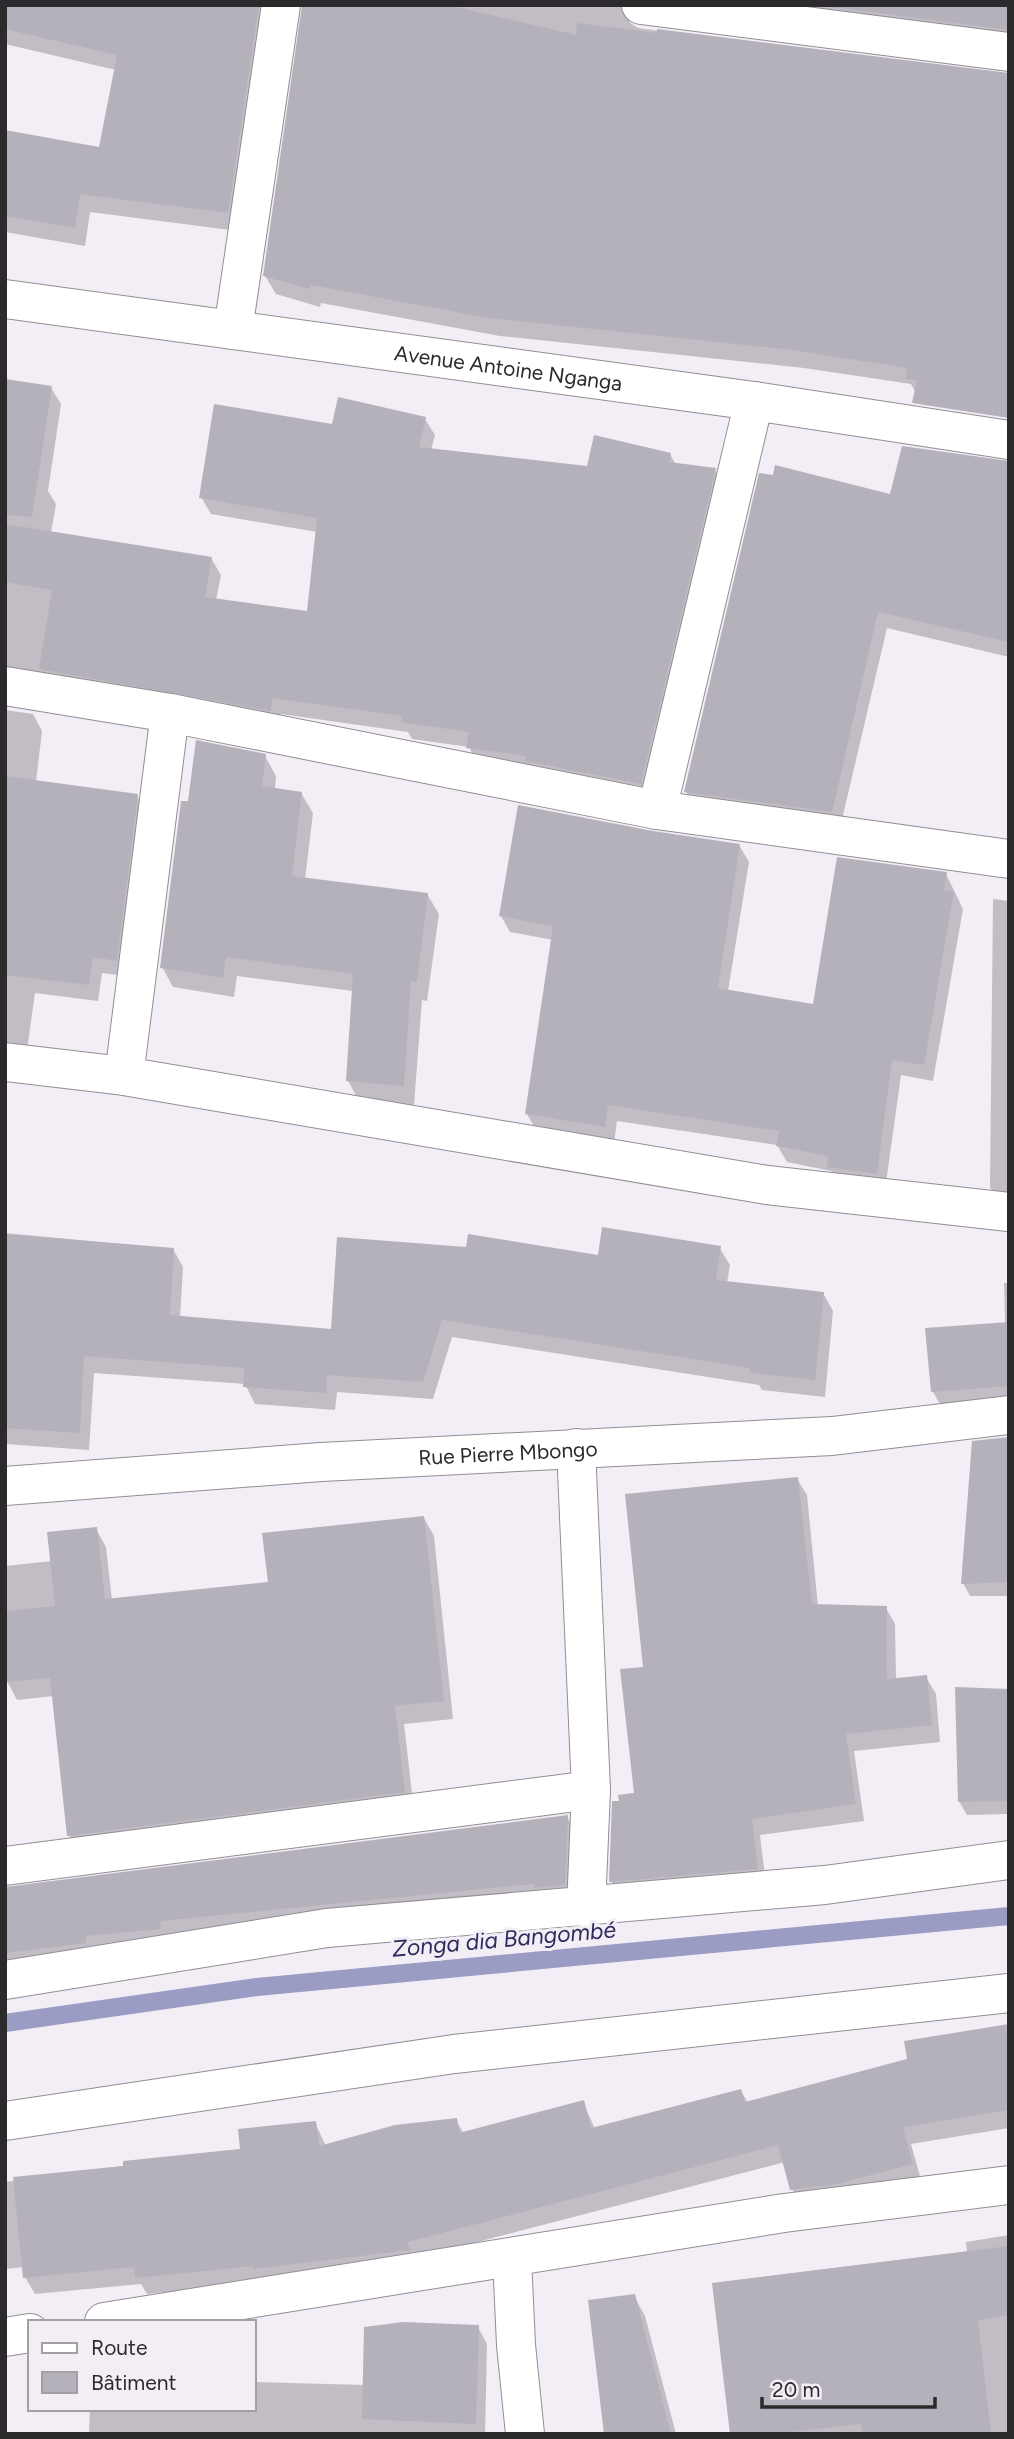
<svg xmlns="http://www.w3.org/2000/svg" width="1014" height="2439" viewBox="0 0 1014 2439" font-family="Figtree,sans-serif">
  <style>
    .shadow { fill: #0003 }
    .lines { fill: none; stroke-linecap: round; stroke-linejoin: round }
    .stream { stroke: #9b9cc4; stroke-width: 18 }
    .building { fill: #b4b1ba }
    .minor-casing { stroke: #938d94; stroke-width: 40 }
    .minor { stroke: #fff; stroke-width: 38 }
    .labels { text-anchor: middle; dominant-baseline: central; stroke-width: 6; stroke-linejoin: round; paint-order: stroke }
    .street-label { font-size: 21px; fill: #2d2a2d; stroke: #f3edf5 }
    .water-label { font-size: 23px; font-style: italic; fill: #2d2a5d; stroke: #f3edf5 }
  </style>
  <rect width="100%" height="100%" fill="#f3edf5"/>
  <path class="shadow" d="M 5,5 L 280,5 L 238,231 L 90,212 L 85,246 L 5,232 L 5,132 L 100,149 L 116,70 L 5,44 Z
    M 304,5 L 640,5 L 634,10 L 629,22 L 638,28 L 1006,75 L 918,397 L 911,384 L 804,368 L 500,336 L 321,303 L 320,307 L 276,294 L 265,276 Z
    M 687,5 L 1009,5 L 1009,46 Z
    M 5,380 L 51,388 L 61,404 L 48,491 L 56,504 L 51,533 L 211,558 L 221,575 L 216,600 L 309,613 L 317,532 L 211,514 L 201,497 L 334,426 L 425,419 L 435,435 L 431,450 L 589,467 L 670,454 L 676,465 L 715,470 L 724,486 L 650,800 L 478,764 L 469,747 L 412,739 L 408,732 L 281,714 L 280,727 L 5,683 Z
    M 891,496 L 1009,497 L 1009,657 L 887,628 L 840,828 L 695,808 L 686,791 Z
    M 5,710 L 33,714 L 42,731 L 36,782 L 137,796 L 146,813 L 125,976 L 102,973 L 98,1001 L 35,993 L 26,1057 L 5,1056 Z
    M 265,756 L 276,776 L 275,789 L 301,793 L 313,813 L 305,879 L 427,894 L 439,914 L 427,1001 L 422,1000 L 414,1105 L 359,1101 L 348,1081 L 353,991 L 237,976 L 234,997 L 173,987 L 162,967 L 189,803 Z
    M 652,833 L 739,845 L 749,862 L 728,991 L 814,1006 L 946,874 L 963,909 L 933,1081 L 901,1075 L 885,1190 L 838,1183 L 831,1171 L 787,1162 L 777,1145 L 617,1121 L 614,1143 L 536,1130 L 527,1114 L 553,940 L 510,932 L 501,916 Z
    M 993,899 L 1009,901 L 1009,1205 L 1000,1205 L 990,1187 Z
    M 5,1233 L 173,1249 L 183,1267 L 180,1318 L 332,1331 L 599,1257 L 719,1247 L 730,1265 L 727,1283 L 823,1293 L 833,1311 L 825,1397 L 762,1390 L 759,1385 L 452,1337 L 433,1399 L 337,1392 L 335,1410 L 255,1404 L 245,1384 L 94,1373 L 89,1450 L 5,1444 Z
    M 1004,1283 L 1009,1283 L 1009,1408 L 941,1406 L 933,1392 L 1005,1324 Z
    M 1009,1439 L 1009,1596 L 970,1596 L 963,1583 Z
    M 797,1479 L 807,1495 L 818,1606 L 886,1608 L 895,1624 L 896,1680 L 926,1677 L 936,1694 L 940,1742 L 854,1751 L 864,1821 L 760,1835 L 766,1885 L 620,1898 L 611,1881 L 621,1802 L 636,1795 L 645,1668 Z
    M 424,1518 L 434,1536 L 453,1719 L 404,1724 L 414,1810 L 79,1853 L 69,1835 L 54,1696 L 17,1700 L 7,1681 L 5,1566 L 52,1561 L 96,1529 L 106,1547 L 112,1600 L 270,1583 Z
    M 1009,1691 L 1009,1814 L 967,1815 L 959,1801 Z
    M 567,1817 L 577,1834 L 574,1903 L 5,1975 L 5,1889 Z
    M 1009,2025 L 1009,2128 L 911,2144 L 921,2180 L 802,2206 L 792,2189 L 785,2162 L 416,2258 L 262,2282 L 147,2294 L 141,2284 L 35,2294 L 25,2277 L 24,2267 L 5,2269 L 5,2182 L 242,2150 L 315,2123 L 326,2146 L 456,2120 L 464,2134 L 583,2102 L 595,2129 L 741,2091 L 748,2103 L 909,2061 Z
    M 1009,2235 L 1009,2434 L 732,2434 L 967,2253 L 966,2242 Z
    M 634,2296 L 645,2316 L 676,2434 L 606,2434 Z
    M 478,2327 L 487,2344 L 485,2434 L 89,2434 L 90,2409 L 254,2409 L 254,2382 L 365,2385 Z"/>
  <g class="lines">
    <path class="stream" d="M 5,2023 L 257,1987 L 1009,1916"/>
  </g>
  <path class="building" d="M 5,5 L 259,5 L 228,213 L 80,194 L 75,228 L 5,216 L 5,130 L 99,147 L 117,55 L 5,29 Z
    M 302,5 L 448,5 L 576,35 L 577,23 L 657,33 L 657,29 L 1009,73 L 1009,418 L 912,403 L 917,380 L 906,379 L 907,368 L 793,350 L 489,318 L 311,285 L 310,289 L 263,276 Z
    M 816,5 L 1009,5 L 1009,30 Z
    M 5,379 L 52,386 L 32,517 L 5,515 Z
    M 338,397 L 426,417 L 419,447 L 587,466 L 594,435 L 671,453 L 669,462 L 716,468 L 641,784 L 525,761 L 526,756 L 466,748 L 469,732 L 401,722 L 402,716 L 272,698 L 271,711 L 39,669 L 52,590 L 5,582 L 5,524 L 212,557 L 205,597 L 307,611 L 317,518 L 199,498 L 214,404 L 332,424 Z
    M 902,446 L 1009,461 L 1009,642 L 878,612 L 832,812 L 684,792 L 759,473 L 773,475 L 775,465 L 890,494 Z
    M 196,740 L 266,754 L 262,786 L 302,792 L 292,876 L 428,893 L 417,982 L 411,981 L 404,1086 L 346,1081 L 353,974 L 226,957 L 223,978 L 160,968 L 181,801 L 188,801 Z
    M 5,776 L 138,794 L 117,961 L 93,957 L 89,985 L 5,975 Z
    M 518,805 L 653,831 L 740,844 L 718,988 L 813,1004 L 837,857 L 947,872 L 944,890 L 954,891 L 924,1065 L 892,1060 L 877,1174 L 827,1167 L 828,1156 L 776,1146 L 779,1131 L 608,1105 L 605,1127 L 525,1114 L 553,926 L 499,916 Z
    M 602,1227 L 721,1246 L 716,1280 L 824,1292 L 815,1380 L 750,1373 L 750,1368 L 442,1320 L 423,1382 L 327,1375 L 326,1393 L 243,1387 L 244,1368 L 84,1356 L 80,1433 L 5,1428 L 5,1234 L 174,1248 L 170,1315 L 331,1329 L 337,1237 L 466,1247 L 468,1234 L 598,1255 Z
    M 1009,1322 L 1009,1386 L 931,1392 L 925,1328 Z
    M 1009,1437 L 1009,1582 L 961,1584 L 972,1441 Z
    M 798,1477 L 812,1604 L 887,1606 L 887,1679 L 927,1675 L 932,1725 L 846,1734 L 856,1804 L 752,1819 L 758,1869 L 609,1882 L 612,1801 L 619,1801 L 618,1795 L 634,1793 L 620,1669 L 643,1667 L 625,1494 Z
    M 424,1516 L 444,1701 L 395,1706 L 405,1792 L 67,1836 L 50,1678 L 5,1682 L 5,1611 L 55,1606 L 47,1532 L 97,1527 L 105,1599 L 268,1582 L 262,1533 Z
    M 955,1687 L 1009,1689 L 1009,1801 L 958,1802 Z
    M 568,1815 L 565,1885 L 534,1888 L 534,1884 L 160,1921 L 161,1929 L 86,1936 L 86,1943 L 5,1953 L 5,1887 Z
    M 1009,2024 L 1009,2110 L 903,2127 L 913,2164 L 833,2185 L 790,2190 L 778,2145 L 408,2242 L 410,2250 L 253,2269 L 253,2266 L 135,2278 L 134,2267 L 23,2278 L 13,2177 L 123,2166 L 123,2161 L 240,2149 L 238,2129 L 316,2121 L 319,2146 L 395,2125 L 457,2118 L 459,2133 L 584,2100 L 591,2128 L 741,2089 L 745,2102 L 907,2059 L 904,2041 Z
    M 1009,2246 L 1009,2315 L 978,2320 L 991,2434 L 862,2434 L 861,2424 L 774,2434 L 730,2434 L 712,2283 Z
    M 635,2294 L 671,2434 L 604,2434 L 588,2300 Z
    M 403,2322 L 479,2325 L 476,2424 L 362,2419 L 364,2327 Z"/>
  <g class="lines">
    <defs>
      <g id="minor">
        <path d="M 641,5 L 1009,52"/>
        <path id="s1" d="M 5,299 L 754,401 L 1009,440"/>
        <path d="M 233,330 L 281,5"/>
        <path d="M 5,686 L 170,713 L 657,810 L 1009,859"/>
        <path d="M 657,810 L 754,401"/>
        <path d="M 5,1062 L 124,1076 L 767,1185 L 1009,1212"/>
        <path d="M 124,1076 L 170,713"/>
        <path d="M 576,1448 L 591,1790 L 586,1908"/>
        <path id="s2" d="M 5,1486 L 321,1462 L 832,1436 L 1009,1415"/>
        <path d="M 5,1866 L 591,1790"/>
        <path d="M 5,1980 L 327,1928 L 825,1885 L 1009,1860"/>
        <path d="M 5,2121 L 454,2054 L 1009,1993"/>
        <path d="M 512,2258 L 516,2345 L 525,2434"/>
        <path d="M 104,2322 L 784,2213 L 1009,2185"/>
        <path d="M 5,2337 L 30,2333"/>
      </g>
    </defs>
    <use href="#minor" class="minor-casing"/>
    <use href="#minor" class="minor"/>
  </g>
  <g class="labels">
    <g class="street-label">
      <text stroke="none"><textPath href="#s1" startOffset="508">Avenue Antoine Nganga</textPath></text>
      <text stroke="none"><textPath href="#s2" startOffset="504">Rue Pierre Mbongo</textPath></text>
    </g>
    <g class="water-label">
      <text transform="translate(504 1939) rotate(-5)">Zonga dia Bangombé</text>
    </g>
  </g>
  <rect width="1014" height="2439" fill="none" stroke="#2d2a2d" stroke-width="14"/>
  <rect x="28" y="2320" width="228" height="91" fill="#f3edf5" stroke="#a49fa5" stroke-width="2"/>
  <rect x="42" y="2343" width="35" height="10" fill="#ffffff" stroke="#a49fa5" stroke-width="2"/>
  <text x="91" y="2355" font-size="21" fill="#2d2a2d">Route</text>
  <rect x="42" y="2372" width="35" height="21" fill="#b4b1ba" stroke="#a49fa5" stroke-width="2"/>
  <text x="91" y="2390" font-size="21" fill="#2d2a2d">Bâtiment</text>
  <path d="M762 2397v10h173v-10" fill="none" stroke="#2d2a2d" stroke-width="3.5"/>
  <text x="772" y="2397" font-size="21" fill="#2d2a2d" stroke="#f3edf5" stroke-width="5" paint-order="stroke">20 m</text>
</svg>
